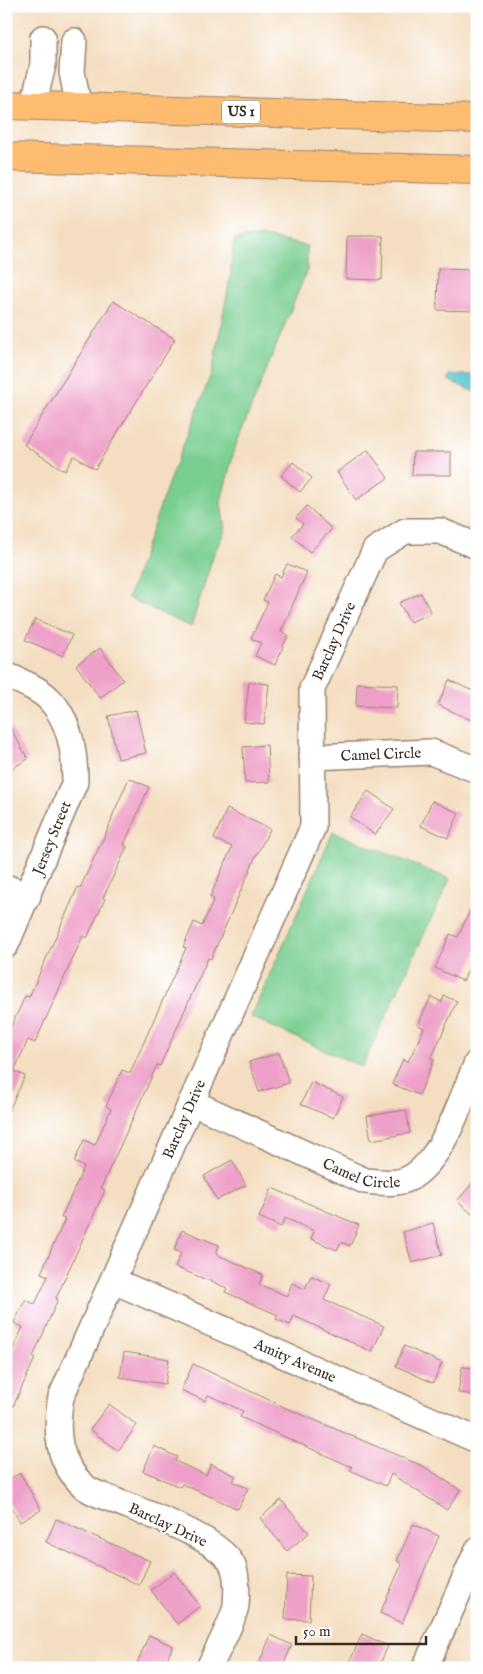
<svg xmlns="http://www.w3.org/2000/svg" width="483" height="1674" viewBox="0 0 483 1674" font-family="'IM FELL English',serif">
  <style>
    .green { fill: #78ce91; stroke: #5a7c58 }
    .water { fill: #58c6ce; stroke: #4a7876 }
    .building { fill: #eea0c8 }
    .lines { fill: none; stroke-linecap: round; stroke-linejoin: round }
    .minor-casing { stroke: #988470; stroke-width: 28 }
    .major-casing { stroke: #988470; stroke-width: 30 }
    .minor { stroke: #fff; stroke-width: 25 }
    .major { stroke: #fdbc70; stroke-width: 28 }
    .labels { text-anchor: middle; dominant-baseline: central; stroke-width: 4; stroke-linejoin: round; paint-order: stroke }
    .shield { fill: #fff; stroke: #766a62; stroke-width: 1 }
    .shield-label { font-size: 14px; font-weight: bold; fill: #3b2a1e }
    .street-label { font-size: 15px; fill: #3b2a1e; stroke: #fff }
  </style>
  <rect width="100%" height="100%" fill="#fff"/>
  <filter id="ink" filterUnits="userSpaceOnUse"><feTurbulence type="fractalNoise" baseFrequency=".02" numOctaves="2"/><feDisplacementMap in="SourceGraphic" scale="10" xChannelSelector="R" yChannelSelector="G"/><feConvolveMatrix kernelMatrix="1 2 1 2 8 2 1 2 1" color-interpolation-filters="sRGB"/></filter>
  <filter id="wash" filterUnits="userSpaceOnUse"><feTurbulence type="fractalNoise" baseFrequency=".0096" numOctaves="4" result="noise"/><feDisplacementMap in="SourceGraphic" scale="20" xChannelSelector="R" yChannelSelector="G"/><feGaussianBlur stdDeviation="1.12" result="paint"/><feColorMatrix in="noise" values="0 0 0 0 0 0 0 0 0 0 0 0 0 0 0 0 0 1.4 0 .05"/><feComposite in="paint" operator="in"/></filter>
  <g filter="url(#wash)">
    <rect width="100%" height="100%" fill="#f4dec1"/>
    <path class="green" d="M 260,236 L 307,246 L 307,270 L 235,447 L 221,502 L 225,531 L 214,553 L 191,627 L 128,598 L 168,484 L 212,372 L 230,279 L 234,240 Z
      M 333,832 L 450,879 L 362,1067 L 251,1017 Z"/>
    <path class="water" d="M 449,375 L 477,375 L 477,393 L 448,380 Z"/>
    <g id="blocks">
      <path class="building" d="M 347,236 L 383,236 L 382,280 L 346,279 Z
        M 438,269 L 477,270 L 477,311 L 437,310 Z
        M 113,301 L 175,339 L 95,469 L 74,456 L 65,471 L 24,445 Z
        M 368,450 L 388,478 L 356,500 L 337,472 Z
        M 413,452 L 451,452 L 451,475 L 412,475 Z
        M 293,462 L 312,478 L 300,492 L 281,476 Z
        M 307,506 L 332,529 L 310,552 L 292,536 L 303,524 L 296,518 Z
        M 287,564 L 307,572 L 281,632 L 288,635 L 275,665 L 255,656 L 261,643 L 251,638 L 268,602 L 263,600 L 275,574 L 281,577 Z
        M 421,593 L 431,613 L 410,622 L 399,603 Z
        M 35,619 L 72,635 L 63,656 L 25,640 Z
        M 100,648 L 123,680 L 100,698 L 76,665 Z
        M 449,680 L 477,693 L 477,707 L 471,720 L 438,705 Z
        M 249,682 L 269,684 L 264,724 L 244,722 Z
        M 357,683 L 398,685 L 397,708 L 356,706 Z
        M 136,710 L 146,753 L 118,759 L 108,716 Z
        M 6,720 L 28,759 L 6,772 Z
        M 267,745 L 269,782 L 245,783 L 243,747 Z
        M 129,778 L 149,787 L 124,845 L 127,847 L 103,898 L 105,899 L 87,938 L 83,936 L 35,1043 L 28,1040 L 14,1071 L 25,1076 L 6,1117 L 6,1038 L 25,996 L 29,997 L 78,887 L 80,888 L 112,820 L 111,819 Z
        M 368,791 L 394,809 L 375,835 L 350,817 Z
        M 432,801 L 459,813 L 448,838 L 421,826 Z
        M 227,809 L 270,829 L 255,858 L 211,959 L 208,958 L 160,1066 L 157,1065 L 101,1188 L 105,1190 L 56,1298 L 58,1299 L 33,1357 L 35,1358 L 6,1422 L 6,1365 L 23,1327 L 14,1323 L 25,1300 L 35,1304 L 48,1276 L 41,1273 L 65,1219 L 61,1218 L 84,1167 L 74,1162 L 84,1140 L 95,1145 L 111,1109 L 106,1106 L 122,1070 L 130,1073 L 186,948 L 183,947 L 194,922 L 202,926 L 214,899 L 210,897 L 232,847 L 214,839 Z
        M 477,895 L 477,950 L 463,981 L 435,968 L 450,934 L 458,937 Z
        M 444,996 L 457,1001 L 431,1059 L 434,1060 L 419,1095 L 392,1084 L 403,1059 L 408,1062 L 424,1028 L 418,1025 L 431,997 L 442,1002 Z
        M 279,1053 L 289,1083 L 259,1092 L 249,1062 Z
        M 311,1082 L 343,1097 L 333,1118 L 301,1104 Z
        M 406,1110 L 410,1133 L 371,1140 L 367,1116 Z
        M 232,1160 L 246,1185 L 217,1200 L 204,1176 Z
        M 477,1178 L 477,1218 L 457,1201 Z
        M 272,1188 L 359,1225 L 350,1246 L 341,1242 L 337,1250 L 311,1239 L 314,1231 L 285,1218 L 281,1227 L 259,1217 Z
        M 433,1223 L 442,1255 L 412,1263 L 403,1232 Z
        M 182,1230 L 219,1245 L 216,1254 L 263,1275 L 259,1284 L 287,1296 L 292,1283 L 305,1289 L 311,1276 L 331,1284 L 324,1300 L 384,1326 L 372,1352 L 294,1316 L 290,1325 L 276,1319 L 278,1315 L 225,1292 L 227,1288 L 175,1267 L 181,1253 L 174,1250 Z
        M 404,1346 L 442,1363 L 433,1383 L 396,1366 Z
        M 124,1352 L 169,1359 L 165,1384 L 120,1377 Z
        M 193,1364 L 286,1408 L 425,1467 L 460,1490 L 447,1510 L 391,1474 L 386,1486 L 350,1470 L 352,1467 L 240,1417 L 243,1411 L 208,1395 L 205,1401 L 181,1390 Z
        M 462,1367 L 477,1368 L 477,1395 L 458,1393 Z
        M 109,1404 L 137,1425 L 118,1451 L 90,1429 Z
        M 154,1446 L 177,1457 L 175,1461 L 206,1475 L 211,1464 L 236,1476 L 233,1482 L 248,1488 L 238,1509 L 182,1484 L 180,1487 L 143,1471 Z
        M 20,1473 L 41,1510 L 20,1522 L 6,1498 L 6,1481 Z
        M 281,1500 L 309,1533 L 287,1551 L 260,1518 Z
        M 56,1519 L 150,1561 L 139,1585 L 46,1542 Z
        M 413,1524 L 439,1536 L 402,1623 L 380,1613 L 402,1564 L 397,1561 Z
        M 174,1572 L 200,1606 L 177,1624 L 151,1590 Z
        M 287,1575 L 311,1576 L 309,1620 L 285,1619 Z
        M 362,1634 L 388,1646 L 378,1668 L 347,1668 Z
        M 149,1635 L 173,1646 L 163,1668 L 135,1668 Z
        M 271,1635 L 292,1645 L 282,1668 L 257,1668 Z"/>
    </g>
  </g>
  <g filter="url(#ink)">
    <use href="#blocks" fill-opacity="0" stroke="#988470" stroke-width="1"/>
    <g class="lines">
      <defs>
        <g id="minor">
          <path d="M 74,41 L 72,72 L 79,108"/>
          <path d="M 33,106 L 43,65 L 43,38"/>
          <path d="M 6,675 C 21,682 39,688 50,700 C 71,722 75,754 75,782 L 6,945"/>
          <path id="s1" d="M 312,757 L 431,752 L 477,770"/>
          <path d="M 6,887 L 28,896"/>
          <path id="s2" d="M 191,1102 L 365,1181 C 379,1182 397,1185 410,1178 C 445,1158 461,1098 477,1063"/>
          <path id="s3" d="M 114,1281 L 477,1440"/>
          <path id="s4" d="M 209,1668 C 216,1652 234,1620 236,1605 C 237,1593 238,1575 232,1564 C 216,1536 142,1512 113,1500 C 104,1496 92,1493 85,1487 C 57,1463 55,1431 61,1397 L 313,827 L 312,689 L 375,550 L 405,531 L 440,531 L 477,546"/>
          <path d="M 425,1668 L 477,1551"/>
        </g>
        <path id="major" d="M 6,105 L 477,119
          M 6,157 L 477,170"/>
      </defs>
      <use href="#minor" class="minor-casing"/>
      <use href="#major" class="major-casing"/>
      <use href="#minor" class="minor"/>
      <use href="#major" class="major"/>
    </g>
  </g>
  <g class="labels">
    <rect class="shield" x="222" y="100.5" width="38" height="23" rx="4"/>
    <g class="shield-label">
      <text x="241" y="112">US 1</text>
    </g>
    <g class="street-label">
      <text stroke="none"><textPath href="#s4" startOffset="1190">Barclay Drive</textPath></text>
      <text stroke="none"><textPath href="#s1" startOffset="69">Camel Circle</textPath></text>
      <text transform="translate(52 838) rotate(-68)">Jersey Street</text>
      <text stroke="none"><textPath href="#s4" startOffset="680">Barclay Drive</textPath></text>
      <text stroke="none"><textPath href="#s2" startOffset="186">Camel Circle</textPath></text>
      <text stroke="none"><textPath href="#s3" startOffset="198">Amity Avenue</textPath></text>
      <text transform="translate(168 1525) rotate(25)">Barclay Drive</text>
    </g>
  </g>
  <rect width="483" height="1674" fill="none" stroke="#fff" stroke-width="25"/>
  <path d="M296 1636v8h130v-8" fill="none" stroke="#3b2a1e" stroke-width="2.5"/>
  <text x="303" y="1636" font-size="15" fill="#3b2a1e" stroke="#ffffff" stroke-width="4" paint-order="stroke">50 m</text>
</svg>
